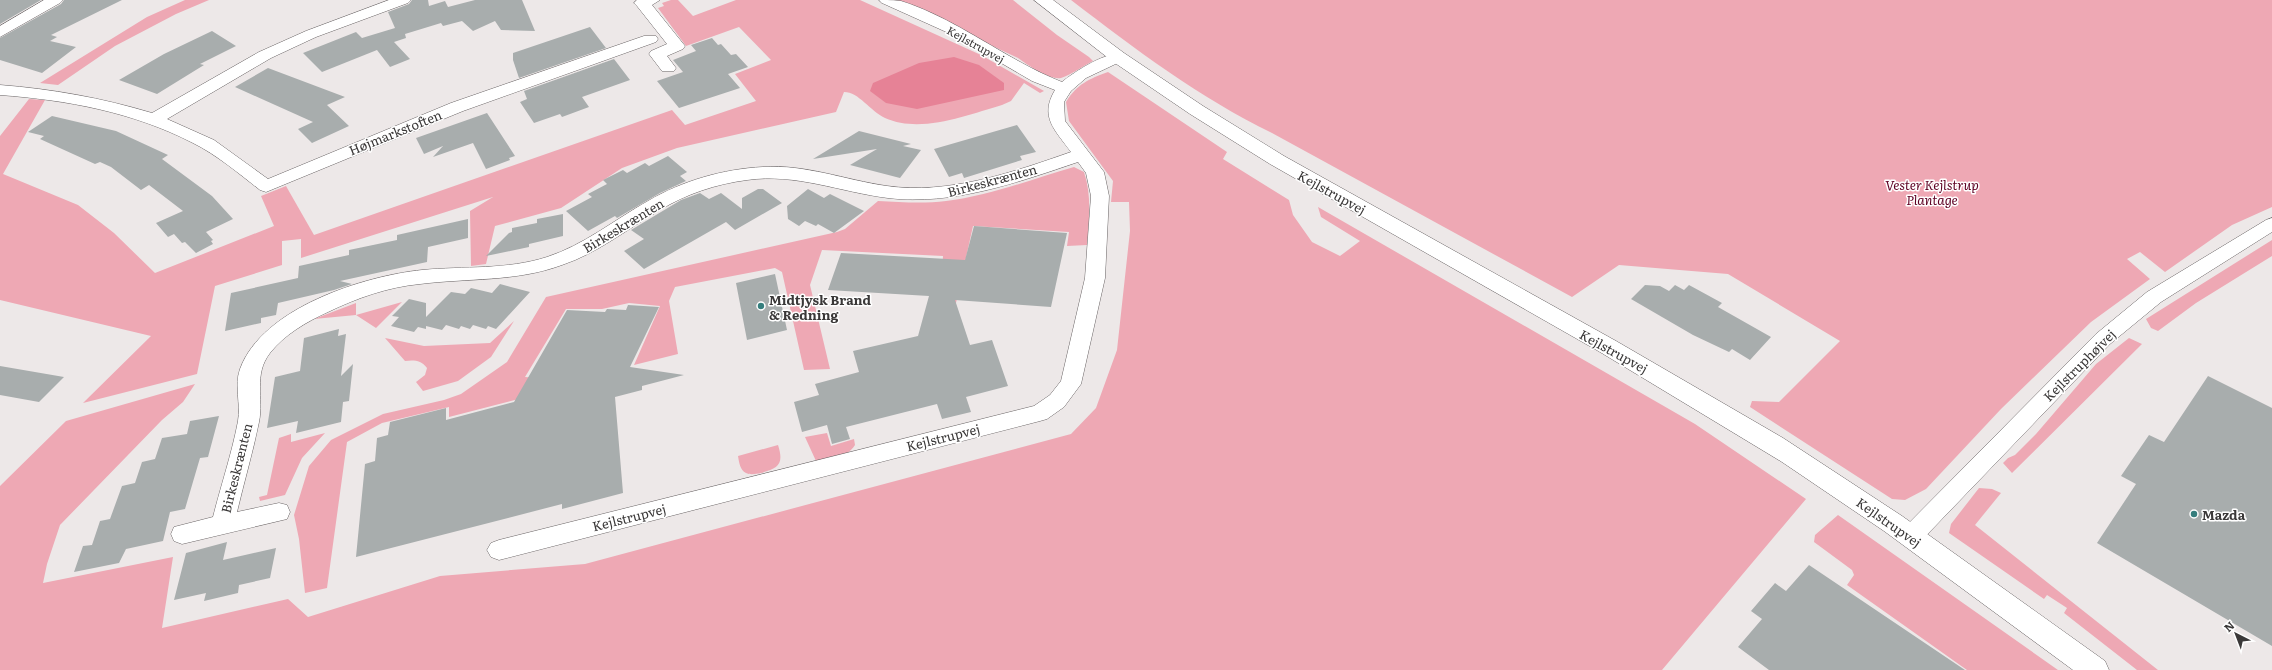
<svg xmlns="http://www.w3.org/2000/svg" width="2272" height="670" viewBox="0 0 2272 670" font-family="Literata,serif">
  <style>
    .green { fill: #eea8b4 }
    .water { fill: #e68296 }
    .building { fill: #a8adad }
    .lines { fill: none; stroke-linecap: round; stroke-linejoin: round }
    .street-casing { stroke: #696465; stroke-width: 1 }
    .secondary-casing { stroke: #696465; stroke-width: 1 }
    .street { fill: #fff; fill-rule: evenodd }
    .secondary { fill: #fff; fill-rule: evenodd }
    .poi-dot { fill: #357e7d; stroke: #fff; stroke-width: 1.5 }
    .labels { text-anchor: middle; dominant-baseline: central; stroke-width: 3; stroke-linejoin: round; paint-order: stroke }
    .far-street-label { font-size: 11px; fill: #3a3838; stroke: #fff }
    .street-label { font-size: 13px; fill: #3a3838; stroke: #fff }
    .park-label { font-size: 13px; font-style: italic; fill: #5d0023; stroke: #fff }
    .poi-label { font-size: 13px; font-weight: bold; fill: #3a3838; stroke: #fff; text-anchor: start }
  </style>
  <rect width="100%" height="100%" fill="#ede8e8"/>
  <path class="green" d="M 185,0 L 209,0 L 176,14 L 115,46 L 58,85 L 40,83 L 147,17 Z
    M 671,0 L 678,0 L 693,16 L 736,0 L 860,0 L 981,55 L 1044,91 L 1040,93 L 1024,83 L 1011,101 L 1002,105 C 967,115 921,134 885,118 C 870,111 859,92 844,92 L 836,112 L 677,148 L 622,168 L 561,208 L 495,226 L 486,264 L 471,266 L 470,211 L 493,197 L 301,258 L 301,239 L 282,241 L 282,265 L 215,286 L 197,374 L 83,403 L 151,336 L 0,300 L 0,136 L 29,99 L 45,100 L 3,174 L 78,205 L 114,233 L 155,273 L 274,226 L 261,196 L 286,186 L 314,235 L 672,110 L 685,125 L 756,101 L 735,74 L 771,60 L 739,27 L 686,46 L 658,8 L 664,6 L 662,3 Z
    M 894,0 L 1013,0 L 1057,35 L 1089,57 L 1093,61 C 1085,65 1069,76 1061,78 C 1048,80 1028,65 1018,58 Z
    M 1071,0 L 2272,0 L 2272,207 L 2232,225 L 2165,272 L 2140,252 L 2127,259 L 2150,279 L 2091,322 L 2001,409 L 1926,489 L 1905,500 L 1892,499 L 1750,407 L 1752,401 L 1779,402 L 1840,341 L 1728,274 L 1619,265 L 1572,297 L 1272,133 C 1200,98 1135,49 1071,0 Z
    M 1108,72 L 1227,152 L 1223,159 L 1289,200 L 1293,215 L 1312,242 L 1340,256 L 1360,241 L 1321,217 L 1318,207 L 1695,424 L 1806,499 L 1662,670 L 0,670 L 0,486 L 66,421 L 195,384 L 183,402 L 162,420 L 60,525 L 47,564 L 43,583 L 173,557 L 162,628 L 288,599 L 308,617 L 440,576 L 585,564 L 1071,434 L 1096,408 L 1117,350 L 1130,231 L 1129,202 L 1111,202 L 1113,181 L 1069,121 L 1066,102 C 1077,84 1089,79 1108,72 Z
    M 1074,167 L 1084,172 C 1092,196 1089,220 1087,245 L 1067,246 L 1069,232 L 973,226 L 954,312 L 939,311 L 943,256 L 822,250 L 810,285 L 830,369 L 804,370 L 782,272 L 775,268 L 675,287 L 669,301 L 678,354 L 634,365 L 660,306 L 629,303 L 602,309 L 566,309 L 525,377 L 549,379 L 542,393 L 449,417 L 449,407 L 382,423 L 347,442 L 327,588 L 305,593 L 299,539 L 294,515 L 309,466 L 331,440 L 383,414 L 444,400 L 461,394 L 507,362 L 546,297 L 837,232 L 845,229 L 878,201 C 900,202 923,204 946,201 C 989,196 1032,179 1074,167 Z
    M 2272,240 L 2272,256 L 2196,303 L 2158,331 L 2151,328 L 2146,319 Z
    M 402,302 L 376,328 L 356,315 L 314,319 L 356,303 L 356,315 Z
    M 514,321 L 491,357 L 458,381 L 423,391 L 416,382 L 425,375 L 427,368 C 421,360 414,360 405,361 L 385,338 L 424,346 L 490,343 Z
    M 2129,338 L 2142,344 L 2012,473 L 2003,463 L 2008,458 L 2015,455 L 2036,434 L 2096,364 Z
    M 325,433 L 302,458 L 285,495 L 260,501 L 259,497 L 267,495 L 279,438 L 291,434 L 291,442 Z
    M 827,433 L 831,446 L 854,439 L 855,445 C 846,459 831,458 816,461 L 805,437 Z
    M 778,445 C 784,464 779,468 761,473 C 756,474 750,475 746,473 C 740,470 739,462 738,456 Z
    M 1979,488 L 1992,489 L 2001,493 L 1975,525 L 2158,670 L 2137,670 L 2064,613 L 2067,608 L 2047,595 L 2044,599 L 1949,533 L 1951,524 Z
    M 1838,515 L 2058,670 L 1967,670 L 1847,585 L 1854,575 L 1852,570 L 1814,542 L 1815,535 Z"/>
  <path class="water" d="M 954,57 L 979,65 L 1004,83 L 1004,90 L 917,109 L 886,103 L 870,91 L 873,83 L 919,63 Z"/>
  <path class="building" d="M 0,0 L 41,0 L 0,24 Z
    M 64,0 L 122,0 L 51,35 L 57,37 L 50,41 L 76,47 L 42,73 L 0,60 L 0,38 L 61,4 Z
    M 412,0 L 428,0 L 429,6 L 445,1 L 448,7 L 475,0 L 522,0 L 535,31 L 501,30 L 495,21 L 473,31 L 462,21 L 443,26 L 441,23 L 405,34 L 406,38 L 394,42 L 410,59 L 390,67 L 377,50 L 322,72 L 303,53 L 356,32 L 362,38 L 395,28 L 388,12 L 409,4 Z
    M 590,27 L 606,48 L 519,78 L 513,60 L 513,53 Z
    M 212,31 L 236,46 L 200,64 L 204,65 L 157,94 L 119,80 L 164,54 Z
    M 712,38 L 718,45 L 721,44 L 731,55 L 736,54 L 748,67 L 728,74 L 740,88 L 679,108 L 657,81 L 683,72 L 673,60 L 696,51 L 691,45 Z
    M 614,59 L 630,80 L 582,97 L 589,107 L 562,117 L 560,114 L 534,123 L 520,102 L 527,99 L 524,91 Z
    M 268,68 L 345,97 L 327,105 L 349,126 L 312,143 L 298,129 L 313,122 L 235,87 Z
    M 487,113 L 515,156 L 509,158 L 510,160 L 486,169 L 473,143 L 433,157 L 443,146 L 424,154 L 416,138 Z
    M 52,116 L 116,131 L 168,155 L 162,159 L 212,196 L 233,219 L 206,232 L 213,240 L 211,241 L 213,244 L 196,253 L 185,242 L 182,243 L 174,234 L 168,237 L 156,223 L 183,211 L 149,185 L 141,190 L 111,167 L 100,162 L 95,164 L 40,139 L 44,136 L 28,132 Z
    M 1017,125 L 1036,152 L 1020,156 L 1022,160 L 964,178 L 962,173 L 949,177 L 934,149 Z
    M 859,131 L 911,144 L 903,146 L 921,150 L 900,178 L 850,165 L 877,149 L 813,159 Z
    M 668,156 L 687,172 L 680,176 L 686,181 L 660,193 L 617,218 L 615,216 L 588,231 L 566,211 L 592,197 L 588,194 L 607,184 L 603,180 L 623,170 L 627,173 L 645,163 L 649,166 Z
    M 758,189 L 763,189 L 782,203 L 735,230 L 726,222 L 644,269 L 624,251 L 644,239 L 631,230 L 681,200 L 700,193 L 709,199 L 721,193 L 742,209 L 742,198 Z
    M 808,189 L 824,198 L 830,194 L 864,211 L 834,233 L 818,224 L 816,226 L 805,221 L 799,226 L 788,219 L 787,206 Z
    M 563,214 L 563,236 L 529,244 L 529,247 L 486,256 L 509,233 L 512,232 L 512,228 L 537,223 L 537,219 Z
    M 468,219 L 468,238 L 428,247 L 427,262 L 340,281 L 352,284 L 334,290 L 278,303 L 276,315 L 261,318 L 261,323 L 225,331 L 231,293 L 298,278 L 299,266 L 349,255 L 349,250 L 397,240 L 397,235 Z
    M 974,226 L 1067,233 L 1051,307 L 955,300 L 970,345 L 992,340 L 1008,386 L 966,397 L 971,412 L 942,419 L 937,404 L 846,427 L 850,439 L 832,444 L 827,425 L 802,432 L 794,402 L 819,395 L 815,384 L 859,372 L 853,351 L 918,336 L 929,296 L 828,290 L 841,253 L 965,260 Z
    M 775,274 L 787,330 L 747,340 L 736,283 Z
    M 500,284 L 530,292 L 496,329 L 488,326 L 486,329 L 473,325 L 470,329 L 461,326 L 459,329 L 446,325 L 442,330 L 426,326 L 426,329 L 418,327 L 414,332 L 391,326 L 399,317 L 392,316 L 409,299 L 426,303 L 426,317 L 451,292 L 465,294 L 471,288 L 492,293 Z
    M 1645,285 L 1660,286 L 1669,291 L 1675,285 L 1684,290 L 1689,285 L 1722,303 L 1718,307 L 1771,337 L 1750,360 L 1732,349 L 1729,352 L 1693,335 L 1631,299 Z
    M 628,305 L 659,307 L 630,367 L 684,375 L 642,386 L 642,390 L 615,397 L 623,493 L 562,509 L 562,504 L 356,557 L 365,464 L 375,461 L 377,438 L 388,435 L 390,422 L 446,408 L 446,420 L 514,402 L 567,310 L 605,312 L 607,309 L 626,310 Z
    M 339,329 L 338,336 L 346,334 L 341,376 L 353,364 L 349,401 L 343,402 L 341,422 L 296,433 L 298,421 L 267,428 L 275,377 L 300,371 L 304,338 Z
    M 0,366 L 64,377 L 39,402 L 0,395 Z
    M 2208,376 L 2272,408 L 2272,646 L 2097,543 L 2136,484 L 2121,476 L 2149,435 L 2164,442 Z
    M 219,416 L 208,457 L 200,458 L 185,509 L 170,512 L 163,541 L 126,549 L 119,563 L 74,572 L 83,546 L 92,545 L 100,521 L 110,519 L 122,486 L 135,483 L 142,462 L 155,459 L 162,438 L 187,434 L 190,421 Z
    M 227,542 L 223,560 L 276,548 L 270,578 L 239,585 L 238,593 L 204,601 L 206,593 L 174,600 L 186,553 Z
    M 1809,565 L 1965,670 L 1769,670 L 1738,647 L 1762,619 L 1751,611 L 1775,583 L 1786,591 Z"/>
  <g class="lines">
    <defs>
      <path id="street" d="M 44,0 L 63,0 L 60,3 L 0,37 L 0,26 Z
        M 389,0 L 411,0 L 408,3 L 316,37 L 271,58 L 167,119 L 214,140 L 268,179 L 451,103 L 644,36 L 656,36 L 658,39 L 656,42 L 463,111 L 266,192 L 260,190 C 238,173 217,155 193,143 C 133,112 67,100 0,95 L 0,85 C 52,89 102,98 152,113 L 259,52 L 306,31 Z
        M 637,0 L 660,0 L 652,5 L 685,46 L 683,49 L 667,56 L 676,68 L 674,71 L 662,71 L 649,54 L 651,51 L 667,44 L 637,6 L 634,3 Z
        M 879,0 C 886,0 895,0 901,1 C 958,19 1006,60 1062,82 C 1074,72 1108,50 1124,54 L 1126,57 L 1124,60 L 1086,78 L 1071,91 L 1064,102 L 1065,121 L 1104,172 L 1109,196 L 1105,278 L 1081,384 L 1064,407 L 1047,419 L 1040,421 L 499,560 L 491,557 L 487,550 L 491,543 L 499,540 L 1034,406 L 1050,395 L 1061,381 L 1085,278 L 1091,196 L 1086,173 L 1078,162 C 1019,182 952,206 888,198 C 840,192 796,173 747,180 C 716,184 686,194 660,210 C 627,229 598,253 562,265 C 516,282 468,278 420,284 C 388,287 357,298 328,312 C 306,322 284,335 270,353 C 253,375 264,398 259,422 C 253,452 244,482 237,512 L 279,503 L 287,505 L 290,512 L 287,519 L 182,544 L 174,541 L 171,534 L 174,527 L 213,517 C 221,485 232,453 238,421 C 241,404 234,385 240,369 C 262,308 364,276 422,270 C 464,266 507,270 547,257 C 584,245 614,220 648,201 C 682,181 723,169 763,167 C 805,164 845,180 887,186 C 948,195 1014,172 1071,152 C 1055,130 1039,117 1055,90 L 1032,81 L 953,35 L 882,3 Z
        M 2272,218 L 2272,232 L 2161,302 L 2110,344 L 1919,543 L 1911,546 L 1903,543 L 1900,536 L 1903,529 L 2096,334 L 2147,292 L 2266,220 Z"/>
      <path id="secondary" d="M 1034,0 L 1053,0 L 1124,53 L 1203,106 L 1284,156 L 1616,341 L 1783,438 L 1902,516 L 2105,661 L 2109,670 L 2073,670 L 1884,531 L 1782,462 L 1600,352 L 1270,164 L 1190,114 L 1112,61 Z"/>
    </defs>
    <use href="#street" class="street-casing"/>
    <use href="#secondary" class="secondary-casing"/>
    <use href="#street" class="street"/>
    <use href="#secondary" class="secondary"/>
  </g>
  <g class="poi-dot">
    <circle cx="761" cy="306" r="4"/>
    <circle cx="2194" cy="514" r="4"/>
  </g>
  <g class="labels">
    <g class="far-street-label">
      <text transform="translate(976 44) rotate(29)">Kejlstrupvej</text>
    </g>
    <g class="street-label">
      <text transform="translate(395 132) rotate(-22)">Højmarkstoften</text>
      <text transform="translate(992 180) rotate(-15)">Birkeskrænten</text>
      <text transform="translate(1332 192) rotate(29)">Kejlstrupvej</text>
      <text transform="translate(623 225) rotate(-31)">Birkeskrænten</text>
      <text transform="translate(1614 351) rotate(29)">Kejlstrupvej</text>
      <text transform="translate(2079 365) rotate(-45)">Kejlstruphøjvej</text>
      <text transform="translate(943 437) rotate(-14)">Kejlstrupvej</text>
      <text transform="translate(236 468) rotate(-76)">Birkeskrænten</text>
      <text transform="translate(629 517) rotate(-14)">Kejlstrupvej</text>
      <text transform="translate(1889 522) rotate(35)">Kejlstrupvej</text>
    </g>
    <g class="park-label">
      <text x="1932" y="184">Vester Kejlstrup<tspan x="1932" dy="15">Plantage</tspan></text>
    </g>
    <g class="poi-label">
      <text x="769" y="299">Midtjysk Brand<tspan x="769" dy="15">&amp; Redning</tspan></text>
      <text x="2202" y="514">Mazda</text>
    </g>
  </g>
  <g transform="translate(2236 634) rotate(318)" stroke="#ffffff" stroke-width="3" paint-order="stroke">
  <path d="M0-3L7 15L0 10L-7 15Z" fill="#3a3838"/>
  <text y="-6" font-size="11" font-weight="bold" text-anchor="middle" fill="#3a3838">N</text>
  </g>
</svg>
